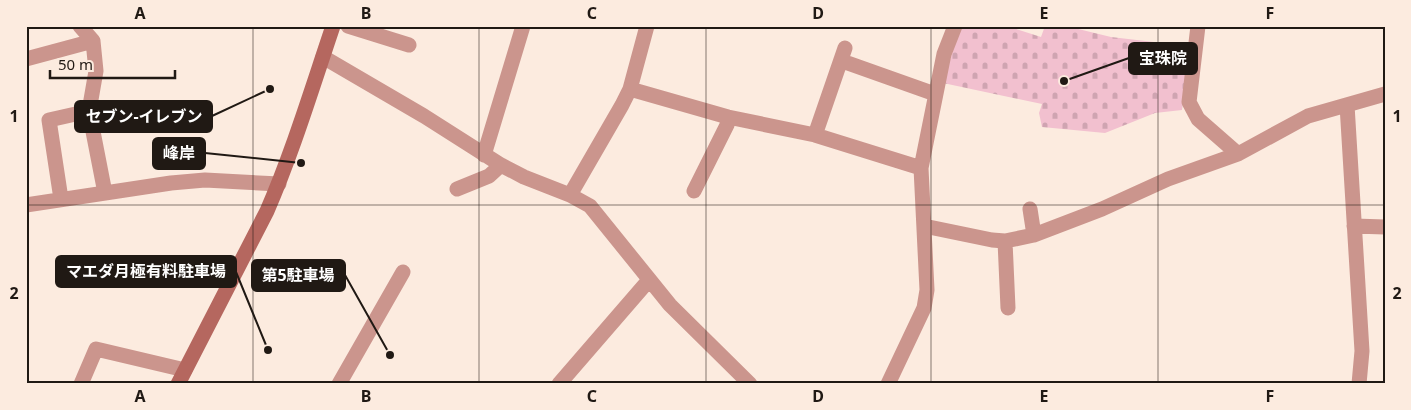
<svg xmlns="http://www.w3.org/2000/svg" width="1411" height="410" viewBox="0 0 1411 410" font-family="'Noto Sans','Noto Sans JP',sans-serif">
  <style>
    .cemetery { fill: url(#cemetery-stones) }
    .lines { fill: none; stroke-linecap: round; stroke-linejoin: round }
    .street { stroke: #cb958d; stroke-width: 15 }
    .secondary { stroke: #b5675f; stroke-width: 15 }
    .grid { fill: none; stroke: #201914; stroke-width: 1; stroke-opacity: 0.55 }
    .leader { fill: none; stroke: #201914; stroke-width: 2 }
    .callout-dot { fill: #201914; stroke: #fcebdf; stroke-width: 2 }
    .callout { fill: #201914; stroke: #201914; stroke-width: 2 }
    .callout-label { font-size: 16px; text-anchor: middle; font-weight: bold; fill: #fff }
    .neatline { fill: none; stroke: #201914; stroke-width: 2 }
    .grid-label { font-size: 16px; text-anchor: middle; font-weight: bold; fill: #201914 }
  </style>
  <defs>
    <pattern id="cemetery-stones" width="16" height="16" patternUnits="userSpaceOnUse" patternTransform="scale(1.25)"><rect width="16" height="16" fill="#f2c0cf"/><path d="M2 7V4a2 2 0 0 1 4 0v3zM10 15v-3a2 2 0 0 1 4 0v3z" fill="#cfa4b1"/></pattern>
  </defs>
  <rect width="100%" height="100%" fill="#fcebdf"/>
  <path class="cemetery" d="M 960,26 L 1007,26 L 1041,37 L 1045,26 L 1066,26 L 1111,37 L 1154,42 L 1154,47 L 1188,52 L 1182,110 L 1155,113 L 1105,133 L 1042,127 L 1039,113 L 1042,104 L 943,83 Z"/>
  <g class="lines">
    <path class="street" d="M 80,26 L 93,41 L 96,71 L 89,111 L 105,193
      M 348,26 L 409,45
      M 1198,26 L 1189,102 L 1198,119 L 1238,154
      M 323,57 L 424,116 L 501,165 L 524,177 L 570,195 L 590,206 L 670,305 L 750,384
      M 26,59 L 93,41
      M 842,61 L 935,94
      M 630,89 L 728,117 L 815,135 L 921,168
      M 1347,105 L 1362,351 L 1359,384
      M 815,135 L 845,48
      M 484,155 L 523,26
      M 457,189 L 489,176 L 501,165
      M 694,191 L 727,125 L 728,117
      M 570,195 L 622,105 L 630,89 L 647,26
      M 61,199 L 49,120 L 89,111
      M 26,205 L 171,183 L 205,180 L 279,184
      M 1030,209 L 1034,235
      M 924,226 L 992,240 L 1005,241 L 1034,235 L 1102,209 L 1168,179 L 1238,154 L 1308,116 L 1385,94
      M 1354,226 L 1385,227
      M 1005,241 L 1008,308
      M 81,384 L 96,349 L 185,370
      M 339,384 L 403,272
      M 559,384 L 649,280
      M 888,384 L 924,308 L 927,290 L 921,168 L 944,54 L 955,26"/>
    <path class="secondary" d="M 178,384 L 267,211 C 293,151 312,88 333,26"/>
  </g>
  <path class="grid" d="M 253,26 L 253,384M 479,26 L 479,384M 706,26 L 706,384M 931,26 L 931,384M 1158,26 L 1158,384M 26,205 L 1385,205"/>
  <path class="leader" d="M1064 81L1129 58M270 89L212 116M301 163L205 153M268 350L236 272M390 355L345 275"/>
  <g class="callout-dot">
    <circle cx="1064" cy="81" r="5"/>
    <circle cx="270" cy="89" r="5"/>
    <circle cx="301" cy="163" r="5"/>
    <circle cx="268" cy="350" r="5"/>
    <circle cx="390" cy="355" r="5"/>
  </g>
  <g class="callout">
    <rect x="1129" y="43" width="68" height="31" rx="5"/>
    <rect x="75" y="101" width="137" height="31" rx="5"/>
    <rect x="153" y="138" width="52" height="31" rx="5"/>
    <rect x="56" y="256" width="180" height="31" rx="5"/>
    <rect x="252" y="260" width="93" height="31" rx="5"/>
  </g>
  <g class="callout-label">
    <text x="1163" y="64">宝珠院</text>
    <text x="144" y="122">セブン-イレブン</text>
    <text x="179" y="159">峰岸</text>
    <text x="146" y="277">マエダ月極有料駐車場</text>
    <text x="298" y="281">第5駐車場</text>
  </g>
  <rect width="1411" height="410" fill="none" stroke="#fcebdf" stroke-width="55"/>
  <path d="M50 70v8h125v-8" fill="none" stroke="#201914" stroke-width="2.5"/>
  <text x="58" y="70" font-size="15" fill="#201914" stroke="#fcebdf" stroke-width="4" paint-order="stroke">50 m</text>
  <rect x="28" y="28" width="1356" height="354" class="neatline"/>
  <g class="grid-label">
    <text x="140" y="19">A</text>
    <text x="366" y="19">B</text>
    <text x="592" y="19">C</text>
    <text x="818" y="19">D</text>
    <text x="1044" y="19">E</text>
    <text x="1270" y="19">F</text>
    <text x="14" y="122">1</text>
    <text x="1397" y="122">1</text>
    <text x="14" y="299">2</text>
    <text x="1397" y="299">2</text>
    <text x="140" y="402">A</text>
    <text x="366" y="402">B</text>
    <text x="592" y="402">C</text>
    <text x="818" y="402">D</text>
    <text x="1044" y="402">E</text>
    <text x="1270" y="402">F</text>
  </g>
</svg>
